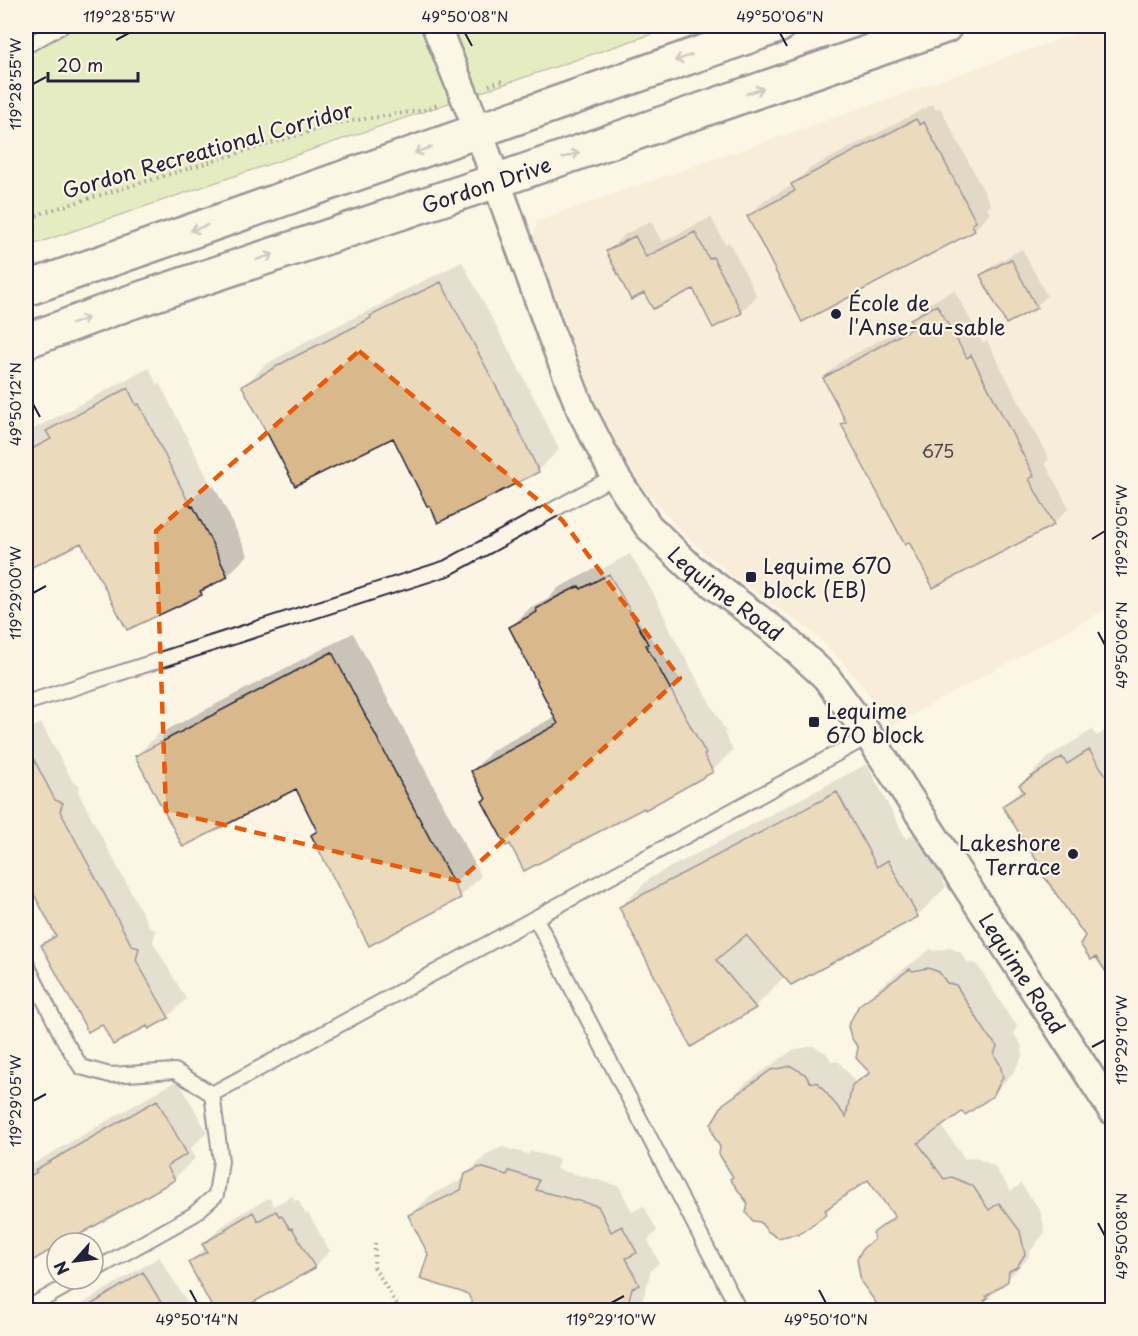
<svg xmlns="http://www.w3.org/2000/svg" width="1138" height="1336" viewBox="0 0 1138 1336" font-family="'Playpen Sans',sans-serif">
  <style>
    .built { fill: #f2e3ca }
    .park { fill: #cce196; stroke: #778268; stroke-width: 1.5 }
    .shadow { fill: #0003 }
    .building { fill: #d9b88c; stroke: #22223b; stroke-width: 1.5 }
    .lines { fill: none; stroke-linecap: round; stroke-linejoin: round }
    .lane-casing { stroke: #22223b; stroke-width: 18 }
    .street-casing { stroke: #22223b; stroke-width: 32 }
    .secondary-casing { stroke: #22223b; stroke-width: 38 }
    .path { stroke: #22223b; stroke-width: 4; stroke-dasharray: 1.5 4.5; stroke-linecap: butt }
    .lane { stroke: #fcf5e5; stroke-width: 14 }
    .street { stroke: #fcf5e5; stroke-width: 27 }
    .secondary { stroke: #fcf5e5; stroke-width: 33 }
    .oneway { stroke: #9a9698 }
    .marked { fill: none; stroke: #e8590c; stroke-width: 4.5; stroke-dasharray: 12 8; stroke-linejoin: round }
    .ticks { fill: none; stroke: #22223b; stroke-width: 2 }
    .poi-dot { fill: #22223b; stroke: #fcf5e5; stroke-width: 2 }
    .labels { text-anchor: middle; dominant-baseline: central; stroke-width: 4.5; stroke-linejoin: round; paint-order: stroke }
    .number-label { font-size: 18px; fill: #50484f }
    .street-label { font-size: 21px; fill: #22223b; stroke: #fcf5e5 }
    .poi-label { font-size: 21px; fill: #22223b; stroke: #fcf5e5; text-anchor: start }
    .neatline { fill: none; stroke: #22223b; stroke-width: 2 }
    .ticks-label { font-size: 15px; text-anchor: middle; fill: #22223b }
  </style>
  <rect width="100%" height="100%" fill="#fcf5e5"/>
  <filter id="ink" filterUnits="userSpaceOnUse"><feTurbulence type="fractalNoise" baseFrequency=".0167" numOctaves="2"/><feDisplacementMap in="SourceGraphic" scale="12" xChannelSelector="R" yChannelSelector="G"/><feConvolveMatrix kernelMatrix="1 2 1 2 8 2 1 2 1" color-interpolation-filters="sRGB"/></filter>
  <g filter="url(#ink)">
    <path class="built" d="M 1098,26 L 1112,26 L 1112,606 L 891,726 L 861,683 L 835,654 L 810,630 L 739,581 L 685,536 L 635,478 L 605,430 L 586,390 L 534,238 L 537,221 Z"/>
    <path class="park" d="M 26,26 L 675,26 L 26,247 Z"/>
    <path class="shadow" d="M 933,104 L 936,110 L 940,107 L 991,205 L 987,208 L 990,214 L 974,230 L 749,216 L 765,200 L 793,185 L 809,169 Z
      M 711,217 L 725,244 L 729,242 L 757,296 L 741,312 L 693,287 L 645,291 L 608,251 L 624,235 L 651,221 L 662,242 Z
      M 1022,249 L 1047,296 L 1036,307 L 982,275 L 993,265 Z
      M 462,262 L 540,409 L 559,450 L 538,470 L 394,436 L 244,386 L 265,365 L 312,338 L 380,305 L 393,296 Z
      M 954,290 L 983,343 L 987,341 L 1049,459 L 1045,463 L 1069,508 L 1053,524 L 843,424 L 847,420 L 824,378 L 840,362 L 913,322 L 912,320 L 928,304 Z
      M 149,368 L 157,385 L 160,384 L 212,487 L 214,486 L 229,515 L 248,555 L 227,576 L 210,585 L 201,594 L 81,541 L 26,569 L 26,433 Z
      M 630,554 L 653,593 L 667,622 L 666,623 L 726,732 L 724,733 L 733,750 L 712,771 L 645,808 L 487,798 L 472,771 L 493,750 L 556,716 L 510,628 L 531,607 L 550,597 L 558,588 L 600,566 L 602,569 Z
      M 353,633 L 481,876 L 460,897 L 318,830 L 296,786 L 136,756 L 157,735 Z
      M 41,723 L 73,782 L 80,785 L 78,792 L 150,928 L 156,930 L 153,942 L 186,999 L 168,1017 L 150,1027 L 148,1024 L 102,1022 L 43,945 L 56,932 L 26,879 L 26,731 Z
      M 1112,726 L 1112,980 L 1004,806 L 1023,788 L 1021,785 L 1050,756 L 1092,730 L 1097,736 Z
      M 867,764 L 906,839 L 917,832 L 946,887 L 917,916 L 785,976 L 755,1007 L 692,1045 L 621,907 L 650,878 Z
      M 950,948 L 960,952 L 968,963 L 977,964 L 1009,1016 L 1017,1024 L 1014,1034 L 1021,1044 L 1023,1055 L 1013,1073 L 992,1095 L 962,1110 L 941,1125 L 965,1159 L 974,1157 L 994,1166 L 1011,1191 L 1021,1184 L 1040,1210 L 1045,1232 L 1029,1253 L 1028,1258 L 985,1302 L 865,1249 L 875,1238 L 874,1233 L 894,1214 L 868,1178 L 845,1194 L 826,1213 L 749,1204 L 724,1105 L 746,1083 L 793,1050 L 813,1046 L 826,1053 L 831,1061 L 839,1062 L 856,1083 L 869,1070 L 860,1006 L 882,985 L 931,949 L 934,951 Z
      M 178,1080 L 207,1132 L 190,1149 L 195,1158 L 174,1179 L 57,1245 L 26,1246 L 26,1168 Z
      M 502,1147 L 528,1154 L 531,1151 L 559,1159 L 556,1169 L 619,1186 L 632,1212 L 644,1206 L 657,1231 L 648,1240 L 659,1263 L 651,1270 L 640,1310 L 478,1310 L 469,1293 L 429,1254 L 410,1216 L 431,1195 L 465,1178 L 466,1175 L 487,1154 Z
      M 292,1196 L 295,1201 L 298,1200 L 306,1215 L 308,1213 L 330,1251 L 314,1267 L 190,1263 L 206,1247 L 204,1244 L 220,1228 L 242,1213 L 269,1198 L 274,1206 Z
      M 159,1257 L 192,1310 L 73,1310 L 77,1307 Z"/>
    <path class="building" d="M 916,119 L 920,125 L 924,122 L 976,222 L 972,224 L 975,231 L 802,322 L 747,216 L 795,191 L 791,184 Z
      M 695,232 L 709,259 L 713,257 L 742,313 L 713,328 L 693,289 L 653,309 L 644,293 L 631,300 L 606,251 L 635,236 L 646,257 Z
      M 1011,259 L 1037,308 L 1006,324 L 980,275 Z
      M 441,282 L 519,430 L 539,472 L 438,523 L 430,506 L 427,506 L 393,438 L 295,486 L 242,386 L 290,359 L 358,325 L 371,318 L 370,316 Z
      M 937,305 L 967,358 L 971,355 L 1034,476 L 1029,479 L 1054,525 L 933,588 L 909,542 L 905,545 L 841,424 L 846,422 L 823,378 L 914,327 L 910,319 Z
      M 128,388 L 136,405 L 139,404 L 191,507 L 193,506 L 209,537 L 228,577 L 200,591 L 202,595 L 127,630 L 81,543 L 26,570 L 26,452 L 51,439 L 46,431 Z
      M 609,574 L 632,614 L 648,644 L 646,645 L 706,754 L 704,755 L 713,772 L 645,810 L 644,808 L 524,871 L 510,844 L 506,846 L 482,801 L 486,799 L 471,771 L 558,724 L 509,627 L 537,612 L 536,609 L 555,598 L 579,586 L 581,589 Z
      M 332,652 L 461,898 L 369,946 L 311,835 L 317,831 L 296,789 L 183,847 L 135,756 Z
      M 26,744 L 55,800 L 63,803 L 60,811 L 132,946 L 139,948 L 136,960 L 169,1018 L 149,1029 L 147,1026 L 113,1045 L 102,1024 L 88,1032 L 41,945 L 56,936 L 26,879 Z
      M 1089,750 L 1113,786 L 1113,982 L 1096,957 L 1091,960 L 1080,944 L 1085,936 L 1035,863 L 1037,861 L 1002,806 L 1024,792 L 1019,785 L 1039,772 L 1062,757 L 1067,764 Z
      M 837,792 L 877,867 L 888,860 L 918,917 L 791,985 L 746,935 L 716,960 L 756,1008 L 691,1047 L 619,907 Z
      M 928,968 L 939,972 L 947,983 L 956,985 L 989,1037 L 997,1046 L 994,1055 L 1000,1064 L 1003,1077 L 993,1096 L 965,1115 L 962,1112 L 918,1143 L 944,1179 L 952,1177 L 973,1186 L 989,1210 L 999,1203 L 1020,1231 L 1025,1254 L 1017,1267 L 1009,1271 L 1008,1281 L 986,1296 L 988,1298 L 984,1301 L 991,1311 L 882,1311 L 861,1282 L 857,1259 L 863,1248 L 874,1240 L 873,1233 L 895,1217 L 868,1180 L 825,1210 L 827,1214 L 798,1235 L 796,1234 L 778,1238 L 767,1231 L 760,1222 L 753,1221 L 746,1213 L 748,1204 L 730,1179 L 733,1177 L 719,1154 L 720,1147 L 714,1137 L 711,1124 L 723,1104 L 771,1070 L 791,1066 L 805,1074 L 810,1082 L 818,1083 L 846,1117 L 852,1085 L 870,1073 L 856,1058 L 858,1048 L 851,1037 L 848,1026 L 859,1005 L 910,969 L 912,971 Z
      M 157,1100 L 187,1154 L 167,1166 L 175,1180 L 65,1243 L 57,1243 L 57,1246 L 34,1260 L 26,1244 L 26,1178 L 37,1172 L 35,1170 Z
      M 480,1167 L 507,1175 L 509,1171 L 539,1180 L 536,1190 L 598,1206 L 611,1232 L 622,1226 L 637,1253 L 626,1258 L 639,1285 L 632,1288 L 626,1311 L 476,1311 L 468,1294 L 420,1279 L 428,1254 L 408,1215 L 461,1190 L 465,1174 Z
      M 276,1211 L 279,1216 L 281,1215 L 290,1229 L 292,1228 L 315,1268 L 238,1311 L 214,1311 L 188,1262 L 207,1252 L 202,1244 L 226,1230 L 225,1229 L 253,1212 L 258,1221 Z
      M 143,1272 L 166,1311 L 81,1311 Z"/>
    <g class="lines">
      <defs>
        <path id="lane" d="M 26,46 L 62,26
          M 26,703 L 447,568 L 615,476
          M 536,919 L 739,1310
          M 26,963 L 63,1038 L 81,1067 L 110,1075 L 175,1071 L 212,1094
          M 93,1271 L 193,1215 L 216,1195 L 221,1161 L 212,1094 L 869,736
          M 26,1309 L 79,1279"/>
        <g id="street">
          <path id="s1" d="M 436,26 L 478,130 L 550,331 L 581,410 L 615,476 L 648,526 L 690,567 L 778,633 L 826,677 L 869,736 L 1112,1110"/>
        </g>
        <g id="secondary">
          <path d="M 26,289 L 778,26"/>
          <path id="s2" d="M 26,341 L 131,302 L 496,181 L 945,26"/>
        </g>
      </defs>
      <use href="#lane" class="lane-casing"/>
      <use href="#street" class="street-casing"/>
      <use href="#secondary" class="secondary-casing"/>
      <path class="path" d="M 489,85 L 502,81
        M 26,221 L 45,212 L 338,123 L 424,110 L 437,105
        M 375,1243 L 374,1267 L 400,1310"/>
      <use href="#lane" class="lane"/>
      <use href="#street" class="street"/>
      <use href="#secondary" class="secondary"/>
    </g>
    <defs><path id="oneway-shaft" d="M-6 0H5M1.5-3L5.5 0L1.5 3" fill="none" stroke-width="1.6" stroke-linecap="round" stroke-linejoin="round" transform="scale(1.5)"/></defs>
    <g class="oneway">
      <use href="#oneway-shaft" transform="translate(683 58) rotate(161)"/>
      <use href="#oneway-shaft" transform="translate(755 91) rotate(-19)"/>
      <use href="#oneway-shaft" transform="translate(423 150) rotate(161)"/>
      <use href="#oneway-shaft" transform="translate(571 155) rotate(-19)"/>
      <use href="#oneway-shaft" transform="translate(199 228) rotate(161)"/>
      <use href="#oneway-shaft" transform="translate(265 257) rotate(-18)"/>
      <use href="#oneway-shaft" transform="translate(80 321) rotate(-20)"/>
    </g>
  </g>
  <path d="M0 0H1138V1336H0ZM 359,351 L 562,520 L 680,678 L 459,881 L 166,811 L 156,531 Z" fill="#fcf5e5" fill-opacity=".55" fill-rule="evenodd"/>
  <path class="marked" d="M 359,351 L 562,520 L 680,678 L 459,881 L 166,811 L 156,531 Z"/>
  <path class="ticks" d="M 465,33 L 472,46M 780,33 L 787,46M 116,40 L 129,33M 33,84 L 46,77M 33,404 L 40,417M 1092,539 L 1105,531M 33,593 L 46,586M 1098,632 L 1105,645M 1092,1047 L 1105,1040M 33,1101 L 46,1094M 1098,1223 L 1105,1236M 190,1290 L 197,1303M 819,1290 L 826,1303M 611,1303 L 624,1296"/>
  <g class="poi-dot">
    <circle cx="836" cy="314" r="6"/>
    <rect x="745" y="571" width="12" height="12" rx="3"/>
    <rect x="808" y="716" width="12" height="12" rx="3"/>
    <circle cx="1073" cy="854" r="6"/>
  </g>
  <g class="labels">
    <g class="number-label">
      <text x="938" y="450">675</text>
    </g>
    <g class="street-label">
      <text transform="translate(207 149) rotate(-16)">Gordon Recreational Corridor</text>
      <text stroke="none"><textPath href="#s2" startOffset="486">Gordon Drive</textPath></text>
      <text stroke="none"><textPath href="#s1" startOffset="648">Lequime Road</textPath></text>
      <text stroke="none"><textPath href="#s1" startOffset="1134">Lequime Road</textPath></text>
    </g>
    <g class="poi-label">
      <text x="848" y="302">École de<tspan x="848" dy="24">l'Anse-au-sable</tspan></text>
      <text x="763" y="565">Lequime 670<tspan x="763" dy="24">block (EB)</tspan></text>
      <text x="826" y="710">Lequime<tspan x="826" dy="24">670 block</tspan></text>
      <text x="1061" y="842" text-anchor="end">Lakeshore<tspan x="1061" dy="24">Terrace</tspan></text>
    </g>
  </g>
  <rect width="1138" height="1336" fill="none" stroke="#fcf5e5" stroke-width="66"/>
  <g transform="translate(75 1261) rotate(242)"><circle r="28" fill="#fcf5e5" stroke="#a5a1a1" stroke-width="1.5"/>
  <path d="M0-4.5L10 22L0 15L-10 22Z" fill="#22223b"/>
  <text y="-9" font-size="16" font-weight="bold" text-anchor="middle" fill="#22223b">N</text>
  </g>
  <path d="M48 72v9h90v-9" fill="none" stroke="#22223b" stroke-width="3"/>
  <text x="57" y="72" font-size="18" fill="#22223b" stroke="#fcf5e5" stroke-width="4.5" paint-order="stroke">20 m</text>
  <rect x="33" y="33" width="1072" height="1270" class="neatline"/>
  <g class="ticks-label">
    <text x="129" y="22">119°28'55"W</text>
    <text x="465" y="22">49°50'08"N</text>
    <text x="780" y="22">49°50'06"N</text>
    <text transform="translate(16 84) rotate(-90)" y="5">119°28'55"W</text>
    <text transform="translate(16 404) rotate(-90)" y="5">49°50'12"N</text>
    <text transform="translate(1122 531) rotate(-90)" y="5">119°29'05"W</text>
    <text transform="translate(16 593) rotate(-90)" y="5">119°29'00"W</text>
    <text transform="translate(1122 645) rotate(-90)" y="5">49°50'06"N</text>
    <text transform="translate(1122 1040) rotate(-90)" y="5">119°29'10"W</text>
    <text transform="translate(16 1101) rotate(-90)" y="5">119°29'05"W</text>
    <text transform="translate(1122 1236) rotate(-90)" y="5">49°50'08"N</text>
    <text x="197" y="1325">49°50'14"N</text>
    <text x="611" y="1325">119°29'10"W</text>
    <text x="826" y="1325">49°50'10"N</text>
  </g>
</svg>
